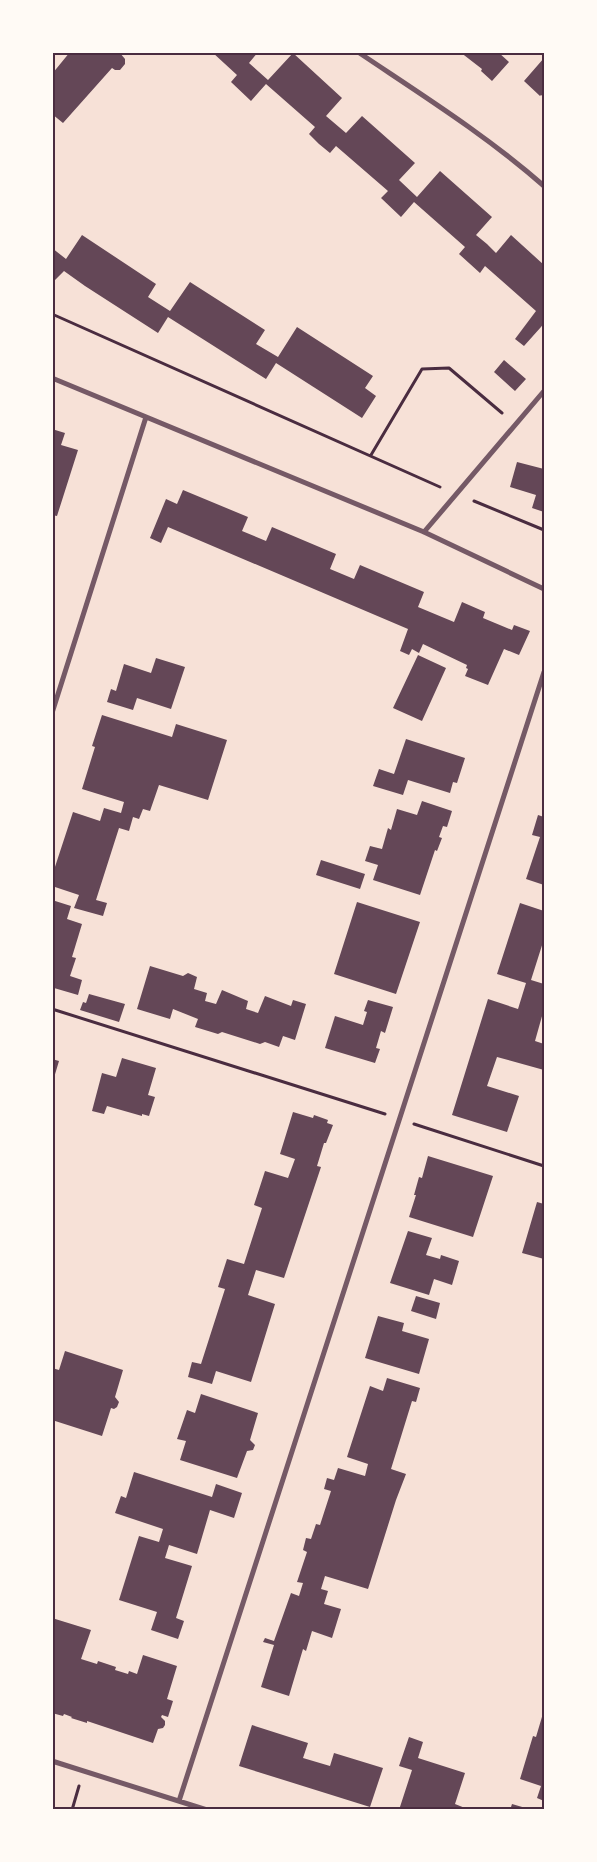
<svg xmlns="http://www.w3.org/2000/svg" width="597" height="1862" viewBox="0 0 597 1862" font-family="Literata,serif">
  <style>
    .building { fill: #644757 }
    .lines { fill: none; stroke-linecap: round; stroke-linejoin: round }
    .path { stroke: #4a2c40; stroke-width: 3 }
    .minor { stroke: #755966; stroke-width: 5 }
    .neatline { fill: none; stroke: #4a2c40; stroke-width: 2 }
  </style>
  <rect width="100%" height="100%" fill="#f7e1d7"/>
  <path class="building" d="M 70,52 L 120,53 L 125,59 L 125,64 L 120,70 L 115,70 L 112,68 L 63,123 L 52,114 L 52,74 Z
    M 212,52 L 258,52 L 249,63 L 268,80 L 293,53 L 342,98 L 326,116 L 346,133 L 362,116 L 415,163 L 399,180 L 417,197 L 440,171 L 492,217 L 476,235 L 487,244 L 496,253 L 511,235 L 544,265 L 544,323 L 541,327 L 524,346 L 515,339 L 536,311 L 485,266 L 480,273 L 459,254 L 465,247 L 414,202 L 401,217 L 381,198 L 388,191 L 336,146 L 330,153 L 319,144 L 309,134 L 315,127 L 266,84 L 251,101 L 231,82 L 237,75 Z
    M 460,52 L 498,52 L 509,62 L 492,81 L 481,71 L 482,69 Z
    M 544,58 L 544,97 L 541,95 L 540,96 L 524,81 Z
    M 82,235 L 156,284 L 148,297 L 170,311 L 190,282 L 265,330 L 256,344 L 278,357 L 297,327 L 373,376 L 365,388 L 376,396 L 362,418 L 276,363 L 266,379 L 168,317 L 158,333 L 85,286 L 64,271 L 52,283 L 52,248 L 66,259 Z
    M 504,360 L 526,379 L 515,391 L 494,372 Z
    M 52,429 L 65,433 L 61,445 L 78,450 L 57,516 L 52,515 Z
    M 517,462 L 544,469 L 542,474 L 544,475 L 544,512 L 532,508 L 536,495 L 510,487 Z
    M 183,490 L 248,517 L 242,531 L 266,541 L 272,527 L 336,554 L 330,569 L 354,579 L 360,565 L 424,592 L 418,607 L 454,622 L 462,602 L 485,612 L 483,618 L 512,630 L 514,625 L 530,631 L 519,655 L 504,649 L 488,685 L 465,676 L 468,669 L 466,668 L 467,665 L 423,644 L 419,653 L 412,649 L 409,655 L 400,651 L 408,629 L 168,527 L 161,543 L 150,538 L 166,499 L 177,504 Z
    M 418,655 L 446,668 L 422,721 L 393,708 Z
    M 156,658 L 185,667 L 171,709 L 137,698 L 133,710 L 107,702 L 111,689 L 116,691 L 124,664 L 151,673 Z
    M 102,715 L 172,737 L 176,724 L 227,740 L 208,800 L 159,785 L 150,811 L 143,809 L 139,819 L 133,817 L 129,831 L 119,828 L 96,900 L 107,903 L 103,916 L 74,908 L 79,895 L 52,886 L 52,876 L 73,812 L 100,821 L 104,808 L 121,813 L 124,802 L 82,789 L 95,747 L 92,746 Z
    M 406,739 L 465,758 L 457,783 L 453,782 L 450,793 L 408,780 L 403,795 L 373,786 L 379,769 L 394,774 Z
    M 422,801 L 452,811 L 447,827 L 443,826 L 439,837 L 442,838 L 437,851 L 435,850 L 420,895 L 373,880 L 378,865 L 365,861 L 370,846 L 382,849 L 388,828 L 391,830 L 397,809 L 417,815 Z
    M 538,815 L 544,817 L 544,885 L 526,879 L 540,837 L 532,835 Z
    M 321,860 L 365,874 L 360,889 L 316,875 Z
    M 52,900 L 71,906 L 67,919 L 82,924 L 72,957 L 76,958 L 70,976 L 82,980 L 78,995 L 54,988 L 52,992 Z
    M 357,902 L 420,922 L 396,994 L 334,974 Z
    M 520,903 L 544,911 L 544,939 L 531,980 L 544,984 L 544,1009 L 535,1041 L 544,1044 L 544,1070 L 497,1057 L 487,1086 L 519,1096 L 507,1132 L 452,1115 L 488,999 L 518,1009 L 526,983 L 497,974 Z
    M 150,966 L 183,976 L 188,973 L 197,977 L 194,989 L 207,993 L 205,1001 L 216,1004 L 222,990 L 248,1001 L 246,1009 L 258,1013 L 265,996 L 291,1006 L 293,1000 L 306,1004 L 295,1040 L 283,1036 L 279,1047 L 265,1042 L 260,1044 L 222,1032 L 218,1034 L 195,1027 L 198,1019 L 173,1009 L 170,1019 L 137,1009 Z
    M 89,994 L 125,1004 L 119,1022 L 80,1010 L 83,1002 L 86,1003 Z
    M 368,1000 L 393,1007 L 385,1033 L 381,1031 L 376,1048 L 380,1049 L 375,1063 L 325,1048 L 335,1016 L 363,1025 L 367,1012 L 364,1011 Z
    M 122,1058 L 156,1068 L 148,1095 L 155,1097 L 149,1116 L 142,1114 L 142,1116 L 107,1106 L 104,1114 L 92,1111 L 102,1073 L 116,1077 Z
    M 52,1059 L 59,1061 L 53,1081 L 52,1081 Z
    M 293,1112 L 313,1118 L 314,1115 L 328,1120 L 327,1123 L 333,1125 L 326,1143 L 324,1143 L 317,1166 L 321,1167 L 284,1278 L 256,1270 L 248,1295 L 275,1304 L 251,1382 L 216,1371 L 212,1384 L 188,1377 L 192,1362 L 201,1364 L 225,1289 L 218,1287 L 227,1259 L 244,1264 L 262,1208 L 254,1205 L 265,1171 L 288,1178 L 295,1159 L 280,1154 Z
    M 428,1156 L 493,1176 L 473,1237 L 409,1217 L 416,1195 L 414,1195 L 419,1177 L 422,1178 Z
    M 537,1202 L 544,1204 L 544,1259 L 522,1253 Z
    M 408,1231 L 432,1238 L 426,1255 L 440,1259 L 441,1255 L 459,1261 L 452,1285 L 434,1279 L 429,1295 L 390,1283 Z
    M 416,1296 L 440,1303 L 436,1319 L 411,1311 Z
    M 378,1316 L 404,1323 L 402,1331 L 429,1339 L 419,1374 L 365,1358 Z
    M 65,1351 L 123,1370 L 115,1397 L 119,1402 L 117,1407 L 114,1409 L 111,1408 L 102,1436 L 52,1420 L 52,1368 L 59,1370 Z
    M 387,1378 L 420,1388 L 416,1402 L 412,1401 L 391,1469 L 406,1474 L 396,1500 L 368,1589 L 325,1576 L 321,1589 L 328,1591 L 324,1604 L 341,1609 L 332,1638 L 312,1631 L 306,1651 L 303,1649 L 289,1696 L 261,1687 L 274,1645 L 263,1642 L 265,1638 L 274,1641 L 291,1593 L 299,1596 L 303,1583 L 297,1582 L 307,1552 L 303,1550 L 306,1538 L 311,1539 L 316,1524 L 320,1525 L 331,1491 L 324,1489 L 327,1478 L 334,1480 L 338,1468 L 365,1476 L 368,1464 L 347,1457 L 370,1386 L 383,1391 Z
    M 201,1394 L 258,1413 L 250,1440 L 255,1445 L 253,1450 L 247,1451 L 237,1478 L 180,1460 L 186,1441 L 177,1439 L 187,1410 L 195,1413 Z
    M 134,1472 L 212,1497 L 216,1484 L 242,1493 L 234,1518 L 210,1510 L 197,1554 L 169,1545 L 165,1558 L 192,1566 L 176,1618 L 184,1621 L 178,1639 L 151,1630 L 157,1612 L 119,1600 L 139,1536 L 159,1542 L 163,1529 L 115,1513 L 121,1496 L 126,1498 Z
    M 52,1618 L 91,1630 L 81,1659 L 97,1664 L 98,1661 L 116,1667 L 115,1670 L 128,1674 L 129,1671 L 137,1674 L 143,1655 L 177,1666 L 167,1699 L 173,1701 L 168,1717 L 162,1715 L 161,1717 L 165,1721 L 165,1725 L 163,1728 L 158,1729 L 153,1743 L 87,1721 L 87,1723 L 71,1718 L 72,1717 L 64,1714 L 63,1716 L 52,1713 Z
    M 544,1710 L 544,1801 L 537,1798 L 541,1786 L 520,1779 L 533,1736 L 536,1737 Z
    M 252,1725 L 308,1743 L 303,1758 L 330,1766 L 334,1753 L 383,1768 L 370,1807 L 239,1766 Z
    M 409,1737 L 423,1742 L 418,1758 L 465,1773 L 455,1804 L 470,1810 L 399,1810 L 412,1770 L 399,1766 Z
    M 512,1804 L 529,1809 L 529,1810 L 510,1810 Z"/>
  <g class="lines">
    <path class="path" d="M 52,314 L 440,487
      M 371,455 L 422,369 L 449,368 L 502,413
      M 474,501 L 544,530
      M 52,1009 L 385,1114
      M 414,1124 L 544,1166
      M 72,1810 L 79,1786"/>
    <path class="minor" d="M 358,52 C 422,95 486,135 544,186
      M 52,378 L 424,532 L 544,589
      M 424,532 L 544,391
      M 52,713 L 146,417
      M 52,1761 L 207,1810
      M 179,1801 L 544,672"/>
  </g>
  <rect width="597" height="1862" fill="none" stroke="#fffaf5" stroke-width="108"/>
  <rect x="54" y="54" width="489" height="1754" class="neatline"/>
</svg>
